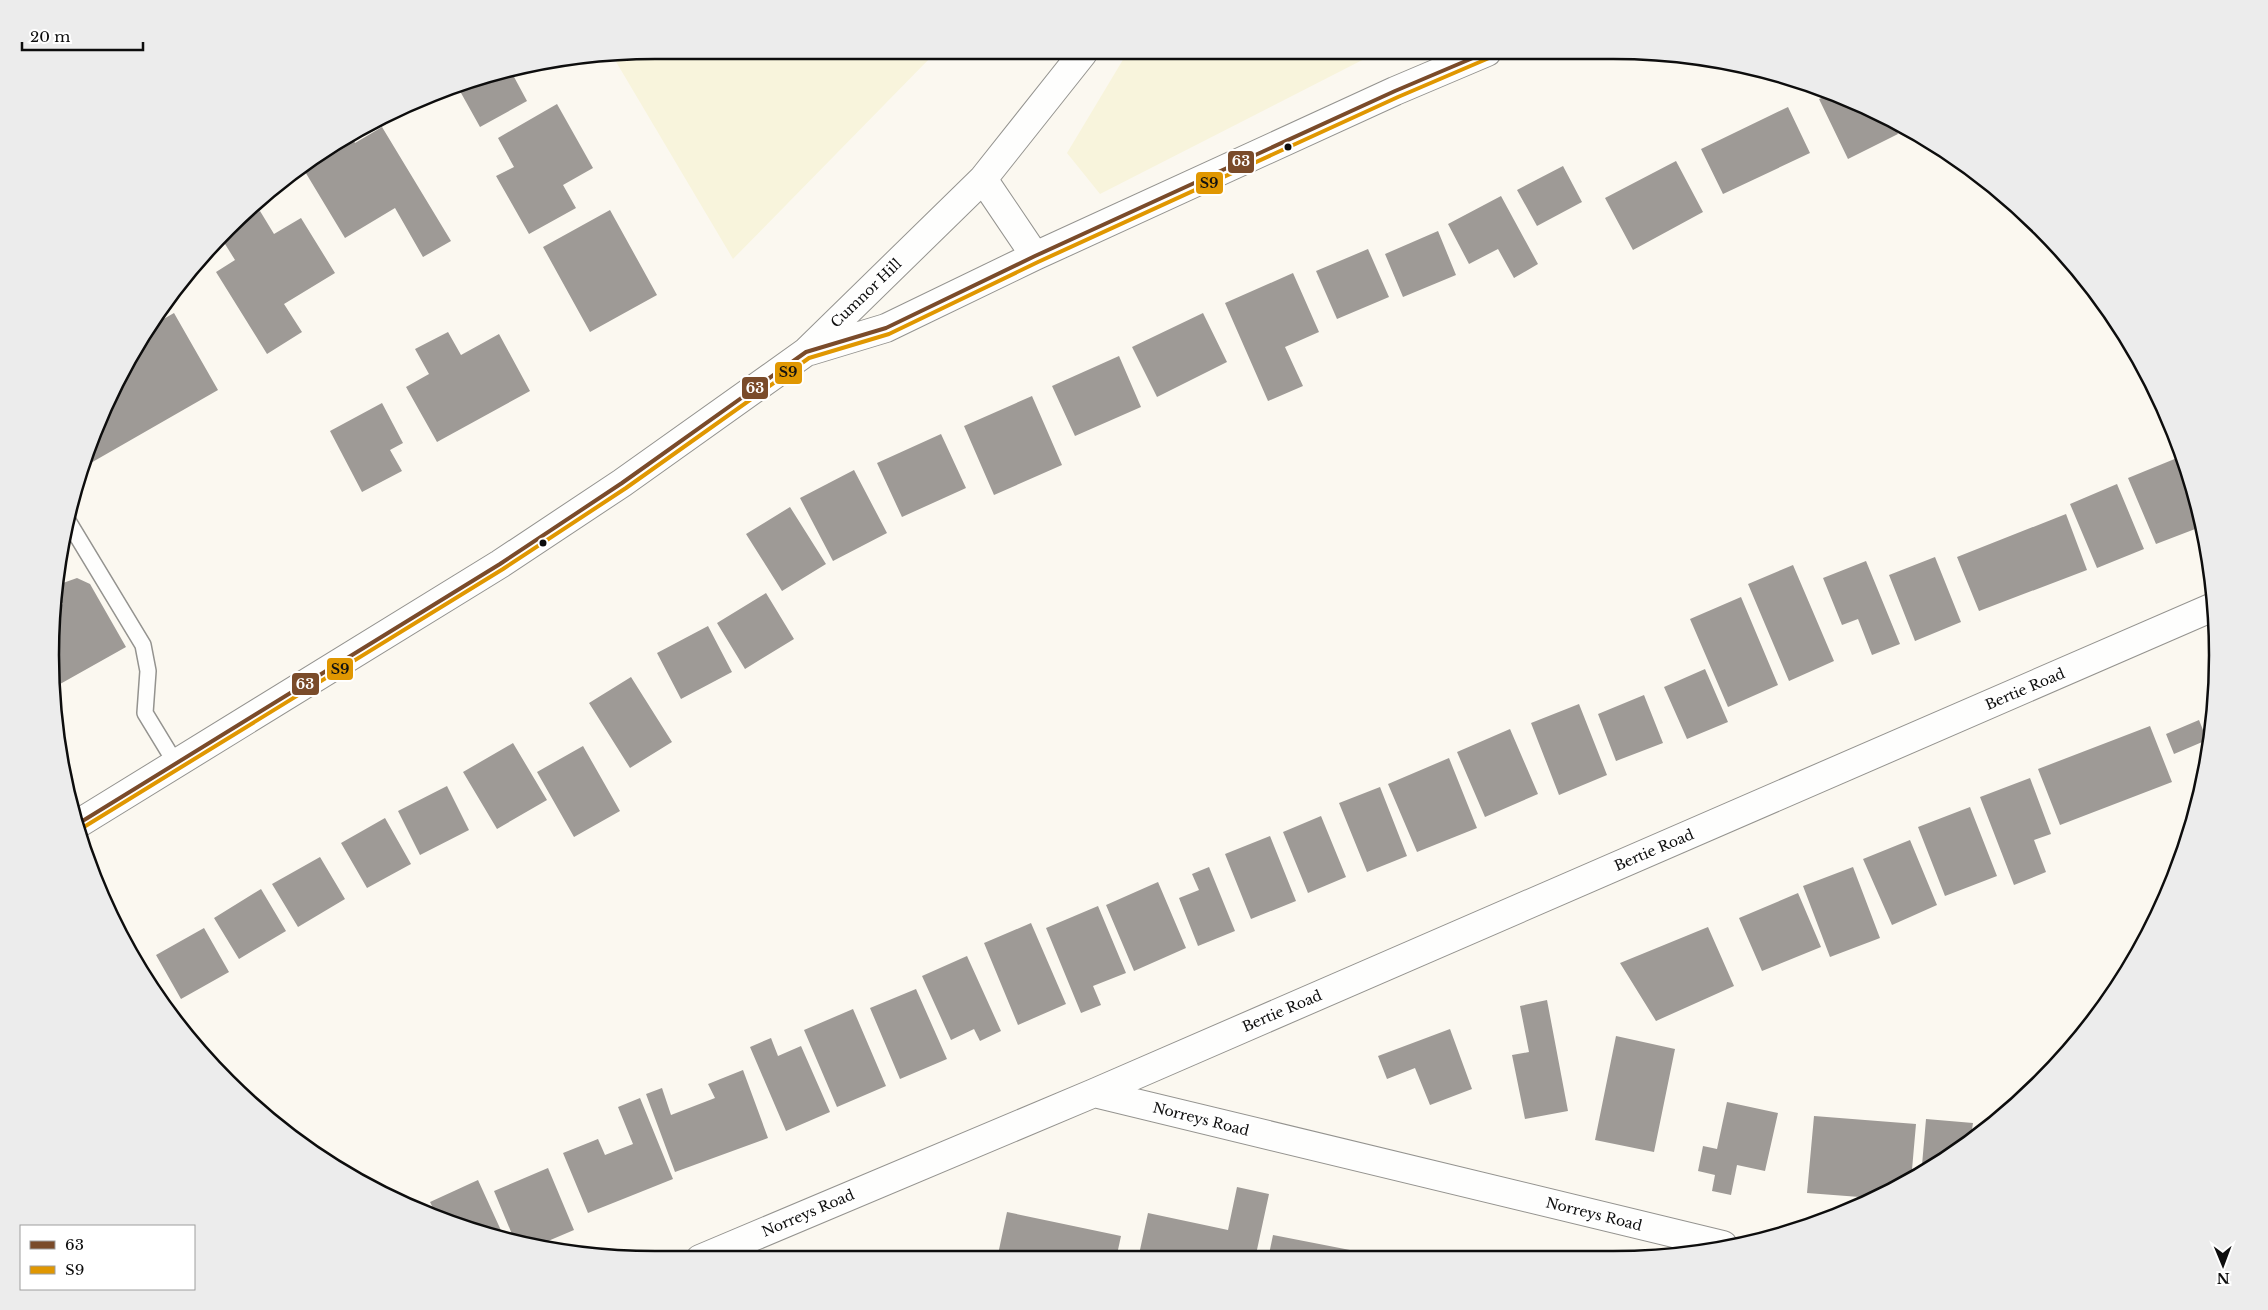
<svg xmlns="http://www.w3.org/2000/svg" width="2268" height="1310" viewBox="0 0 2268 1310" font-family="'Libre Baskerville',serif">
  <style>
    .farmland { fill: #f8f4dc }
    .building { fill: #9e9a96 }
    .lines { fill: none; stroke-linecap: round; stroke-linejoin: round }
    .service-casing { stroke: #94938f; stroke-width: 18 }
    .minor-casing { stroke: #94938f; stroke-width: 30 }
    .tertiary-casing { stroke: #94938f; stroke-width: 30 }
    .service { stroke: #fefefd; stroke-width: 15 }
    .minor { stroke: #fefefd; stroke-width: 28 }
    .tertiary { stroke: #fefefd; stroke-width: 28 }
    .bus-1-casing { stroke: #fff; stroke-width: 8 }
    .bus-2-casing { stroke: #fff; stroke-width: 8 }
    .bus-1 { stroke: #7a4b2a; stroke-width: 4 }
    .bus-2 { stroke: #e09701; stroke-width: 4 }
    .bus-dot { fill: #0d0d0d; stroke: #fff; stroke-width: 2 }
    .labels { text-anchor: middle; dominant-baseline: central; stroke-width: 5; stroke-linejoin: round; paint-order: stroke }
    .street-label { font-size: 14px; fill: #0d0d0d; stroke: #fff }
    .rim { fill: none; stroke: #0d0d0d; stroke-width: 2.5 }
    .line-badge { stroke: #fff; stroke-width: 2 }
    .badge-label { font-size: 14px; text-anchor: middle; font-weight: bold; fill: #fff }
    .pale-badge-label { font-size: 14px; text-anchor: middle; font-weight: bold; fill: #111 }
  </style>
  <rect width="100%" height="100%" fill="#fbf8f0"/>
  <path class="farmland" d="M 1378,52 L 1100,194 L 1067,153 L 1127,53 Z
    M 934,54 L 733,259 L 612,55 Z"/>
  <path class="building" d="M 528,67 L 513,75 L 527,101 L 480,127 L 456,84 Z
    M 1831,94 L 1893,124 L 1898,134 L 1848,159 L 1819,99 Z
    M 557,104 L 593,168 L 563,185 L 576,208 L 529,234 L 496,176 L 514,167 L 498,138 Z
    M 1788,107 L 1810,153 L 1723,194 L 1701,149 Z
    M 382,127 L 451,241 L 423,257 L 395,208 L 345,238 L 304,170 L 324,159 L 321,154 L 351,135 L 355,143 Z
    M 1676,161 L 1703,212 L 1633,250 L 1605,198 Z
    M 1563,166 L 1582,202 L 1537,226 L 1517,190 Z
    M 1501,196 L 1538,264 L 1514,278 L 1498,249 L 1469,264 L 1448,224 Z
    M 610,210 L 657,295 L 590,332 L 543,247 Z
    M 260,211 L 274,234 L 301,218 L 335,273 L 284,304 L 302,332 L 267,354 L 216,272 L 235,260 L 220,236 Z
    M 1438,231 L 1456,275 L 1403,297 L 1385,254 Z
    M 1368,249 L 1389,297 L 1337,319 L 1316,271 Z
    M 1293,273 L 1319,332 L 1285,347 L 1303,386 L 1268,401 L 1225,303 Z
    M 174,313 L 218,390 L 82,468 L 112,388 L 146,329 Z
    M 1203,313 L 1227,362 L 1157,397 L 1132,347 Z
    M 448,332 L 461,355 L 499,334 L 530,391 L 437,442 L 406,387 L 429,374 L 415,349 Z
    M 1119,356 L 1141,407 L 1075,436 L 1052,386 Z
    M 1032,396 L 1062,465 L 994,495 L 964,426 Z
    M 382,403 L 403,443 L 390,450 L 402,471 L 362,492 L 330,431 Z
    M 941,434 L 966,488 L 902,517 L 877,463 Z
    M 2177,458 L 2203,526 L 2156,544 L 2128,478 Z
    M 854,470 L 887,533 L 833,561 L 800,498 Z
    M 2117,484 L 2144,549 L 2097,568 L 2070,504 Z
    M 790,507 L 826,564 L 782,591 L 746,534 Z
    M 2066,514 L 2087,570 L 1979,611 L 1957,557 Z
    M 1935,557 L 1961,622 L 1915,641 L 1889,575 Z
    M 1866,561 L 1900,644 L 1872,655 L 1858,619 L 1842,625 L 1823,578 Z
    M 1793,565 L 1834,661 L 1789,681 L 1748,584 Z
    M 77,578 L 90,584 L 126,647 L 53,688 L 50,655 L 56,608 L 63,604 L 58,596 L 59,589 L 63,583 Z
    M 766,593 L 794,639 L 745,669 L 717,623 Z
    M 1741,597 L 1778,685 L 1728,707 L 1690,619 Z
    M 708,626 L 732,672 L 681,699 L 657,653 Z
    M 1705,669 L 1728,722 L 1687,739 L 1664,687 Z
    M 631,677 L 672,742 L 630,768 L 589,703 Z
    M 1644,695 L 1663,743 L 1616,761 L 1598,714 Z
    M 1579,704 L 1607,775 L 1559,795 L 1531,723 Z
    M 2199,720 L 2207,740 L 2174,754 L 2166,734 Z
    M 2150,726 L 2172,782 L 2060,825 L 2038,769 Z
    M 1510,729 L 1538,794 L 1485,817 L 1457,752 Z
    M 513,743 L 547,800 L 497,829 L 463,772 Z
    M 583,746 L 620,811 L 574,837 L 537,772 Z
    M 1449,758 L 1477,828 L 1417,852 L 1388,784 Z
    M 2030,778 L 2051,834 L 2034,840 L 2046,872 L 2014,885 L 1980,797 Z
    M 447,786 L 469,830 L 420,855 L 398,811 Z
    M 1380,787 L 1407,856 L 1367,872 L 1339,803 Z
    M 1970,807 L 1997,876 L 1945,896 L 1918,827 Z
    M 1321,816 L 1346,877 L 1308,893 L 1283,832 Z
    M 385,818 L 411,864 L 367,888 L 341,843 Z
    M 1270,836 L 1296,901 L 1251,919 L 1225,854 Z
    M 1910,840 L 1937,905 L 1892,925 L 1863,859 Z
    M 320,857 L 345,899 L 298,927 L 272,884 Z
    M 1209,867 L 1235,931 L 1198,946 L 1179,898 L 1199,890 L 1192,874 Z
    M 1853,867 L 1880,938 L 1830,957 L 1803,886 Z
    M 1158,882 L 1186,948 L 1134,971 L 1106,905 Z
    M 261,889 L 286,931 L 239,959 L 214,918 Z
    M 1798,893 L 1821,947 L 1762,971 L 1739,918 Z
    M 1098,906 L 1126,973 L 1093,986 L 1101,1005 L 1081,1013 L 1046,928 Z
    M 1031,923 L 1066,1004 L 1018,1025 L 984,943 Z
    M 1708,927 L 1734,986 L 1656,1021 L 1620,963 Z
    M 204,928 L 229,972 L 181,999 L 156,955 Z
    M 967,956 L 1001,1031 L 980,1041 L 974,1029 L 951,1040 L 922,976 Z
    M 916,989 L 947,1059 L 900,1079 L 870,1008 Z
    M 1547,1000 L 1568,1111 L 1525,1119 L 1512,1055 L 1529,1052 L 1520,1006 Z
    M 853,1009 L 886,1086 L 837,1107 L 804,1030 Z
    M 1450,1029 L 1472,1089 L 1430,1105 L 1415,1068 L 1387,1079 L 1378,1056 Z
    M 1616,1036 L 1675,1049 L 1654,1152 L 1595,1140 Z
    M 771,1038 L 778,1056 L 801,1046 L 830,1112 L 786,1131 L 750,1047 Z
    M 743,1070 L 768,1138 L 675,1172 L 646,1094 L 662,1088 L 671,1115 L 715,1098 L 708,1084 Z
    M 640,1098 L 673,1179 L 588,1213 L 563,1153 L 598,1139 L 605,1155 L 633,1144 L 618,1107 Z
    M 1727,1102 L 1778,1113 L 1765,1171 L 1737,1165 L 1731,1195 L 1712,1191 L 1715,1175 L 1698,1171 L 1703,1146 L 1717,1149 Z
    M 1814,1116 L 1916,1124 L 1911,1181 L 1873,1198 L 1807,1193 Z
    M 1926,1119 L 1973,1123 L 1971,1136 L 1932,1166 L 1922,1165 Z
    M 548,1168 L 574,1230 L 541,1244 L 514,1239 L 494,1191 Z
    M 478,1180 L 504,1237 L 460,1228 L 437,1216 L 430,1202 Z
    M 1237,1187 L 1269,1194 L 1255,1259 L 1138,1259 L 1148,1213 L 1228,1230 Z
    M 1007,1212 L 1121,1236 L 1116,1259 L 997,1259 Z
    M 1273,1235 L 1350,1250 L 1348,1259 L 1268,1259 Z"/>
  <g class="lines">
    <defs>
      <path id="service" d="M 68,521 L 143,645 L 148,671 L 145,713 L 176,764"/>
      <path id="minor" d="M 1094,1093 L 1723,1245
        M 700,1259 L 1094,1093 L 2213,607"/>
      <path id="tertiary" d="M 983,179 L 1035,256
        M 810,351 L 886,328 L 1035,256 L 1395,91 L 1487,52
        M 76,825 L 500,564 L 622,483 L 806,352 L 983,179 L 1083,53"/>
    </defs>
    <use href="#service" class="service-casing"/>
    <use href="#minor" class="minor-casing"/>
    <use href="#tertiary" class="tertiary-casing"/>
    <use href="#service" class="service"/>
    <use href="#minor" class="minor"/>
    <use href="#tertiary" class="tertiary"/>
    <defs>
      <path id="bus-1" d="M 76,825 L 500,564 L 622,483 L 806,352 L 886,328 L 1035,256 L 1395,91 L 1487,52"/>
      <path id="bus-2" d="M 79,830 L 503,569 L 626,488 L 809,358 L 889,334 L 1038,262 L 1398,97 L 1489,58"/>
    </defs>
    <use href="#bus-1" class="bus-1-casing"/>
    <use href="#bus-2" class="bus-2-casing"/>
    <use href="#bus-1" class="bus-1"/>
    <use href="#bus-2" class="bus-2"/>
  </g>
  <g class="bus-dot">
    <circle cx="1288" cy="147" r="4.5"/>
    <circle cx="543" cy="543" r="4.5"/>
  </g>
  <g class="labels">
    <g class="street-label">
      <text transform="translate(866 293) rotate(-44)">Cumnor Hill</text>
      <text transform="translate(2025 689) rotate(-23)">Bertie Road</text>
      <text transform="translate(1654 850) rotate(-23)">Bertie Road</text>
      <text transform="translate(1282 1011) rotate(-23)">Bertie Road</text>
      <text transform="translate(1201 1119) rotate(14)">Norreys Road</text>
      <text transform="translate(808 1213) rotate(-23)">Norreys Road</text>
      <text transform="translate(1594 1214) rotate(14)">Norreys Road</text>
    </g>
  </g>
  <path d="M0 0H2268V1310H0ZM655 59H1613A596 596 0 0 1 2209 655V655A596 596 0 0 1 1613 1251H655A596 596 0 0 1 59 655V655A596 596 0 0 1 655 59Z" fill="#ececec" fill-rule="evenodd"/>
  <path class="rim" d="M655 59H1613A596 596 0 0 1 2209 655V655A596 596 0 0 1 1613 1251H655A596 596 0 0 1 59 655V655A596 596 0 0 1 655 59Z"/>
  <g class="line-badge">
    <rect x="1227" y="150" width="28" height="24" rx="5" fill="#7a4b2a"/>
    <rect x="1195" y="171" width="29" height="24" rx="5" fill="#e09701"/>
    <rect x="774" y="361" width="29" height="24" rx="5" fill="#e09701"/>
    <rect x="741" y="376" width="28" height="24" rx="5" fill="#7a4b2a"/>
    <rect x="326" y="657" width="28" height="24" rx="5" fill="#e09701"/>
    <rect x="291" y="672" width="29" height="24" rx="5" fill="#7a4b2a"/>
  </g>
  <g class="badge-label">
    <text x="1241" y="166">63</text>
    <text x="755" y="393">63</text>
    <text x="305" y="689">63</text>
  </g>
  <g class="pale-badge-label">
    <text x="1209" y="188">S9</text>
    <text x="788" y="377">S9</text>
    <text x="340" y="674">S9</text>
  </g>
  <rect x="20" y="1225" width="175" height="65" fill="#ffffff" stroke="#9e9e9e"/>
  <rect x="30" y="1241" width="25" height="8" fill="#7a4b2a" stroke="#9e9e9e"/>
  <text x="65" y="1250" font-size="15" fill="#0d0d0d">63</text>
  <rect x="30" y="1266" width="25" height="8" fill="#e09701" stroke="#9e9e9e"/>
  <text x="65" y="1275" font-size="15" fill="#0d0d0d">S9</text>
  <g transform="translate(2223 1265) rotate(179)" stroke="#ffffff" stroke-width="4" paint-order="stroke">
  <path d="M0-4L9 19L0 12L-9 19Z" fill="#0d0d0d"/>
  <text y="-8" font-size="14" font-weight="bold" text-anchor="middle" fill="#0d0d0d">N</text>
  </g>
  <path d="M22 42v8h121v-8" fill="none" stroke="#0d0d0d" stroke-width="2.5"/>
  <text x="30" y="42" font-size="15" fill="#0d0d0d" stroke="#ffffff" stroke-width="4" paint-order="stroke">20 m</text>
</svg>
